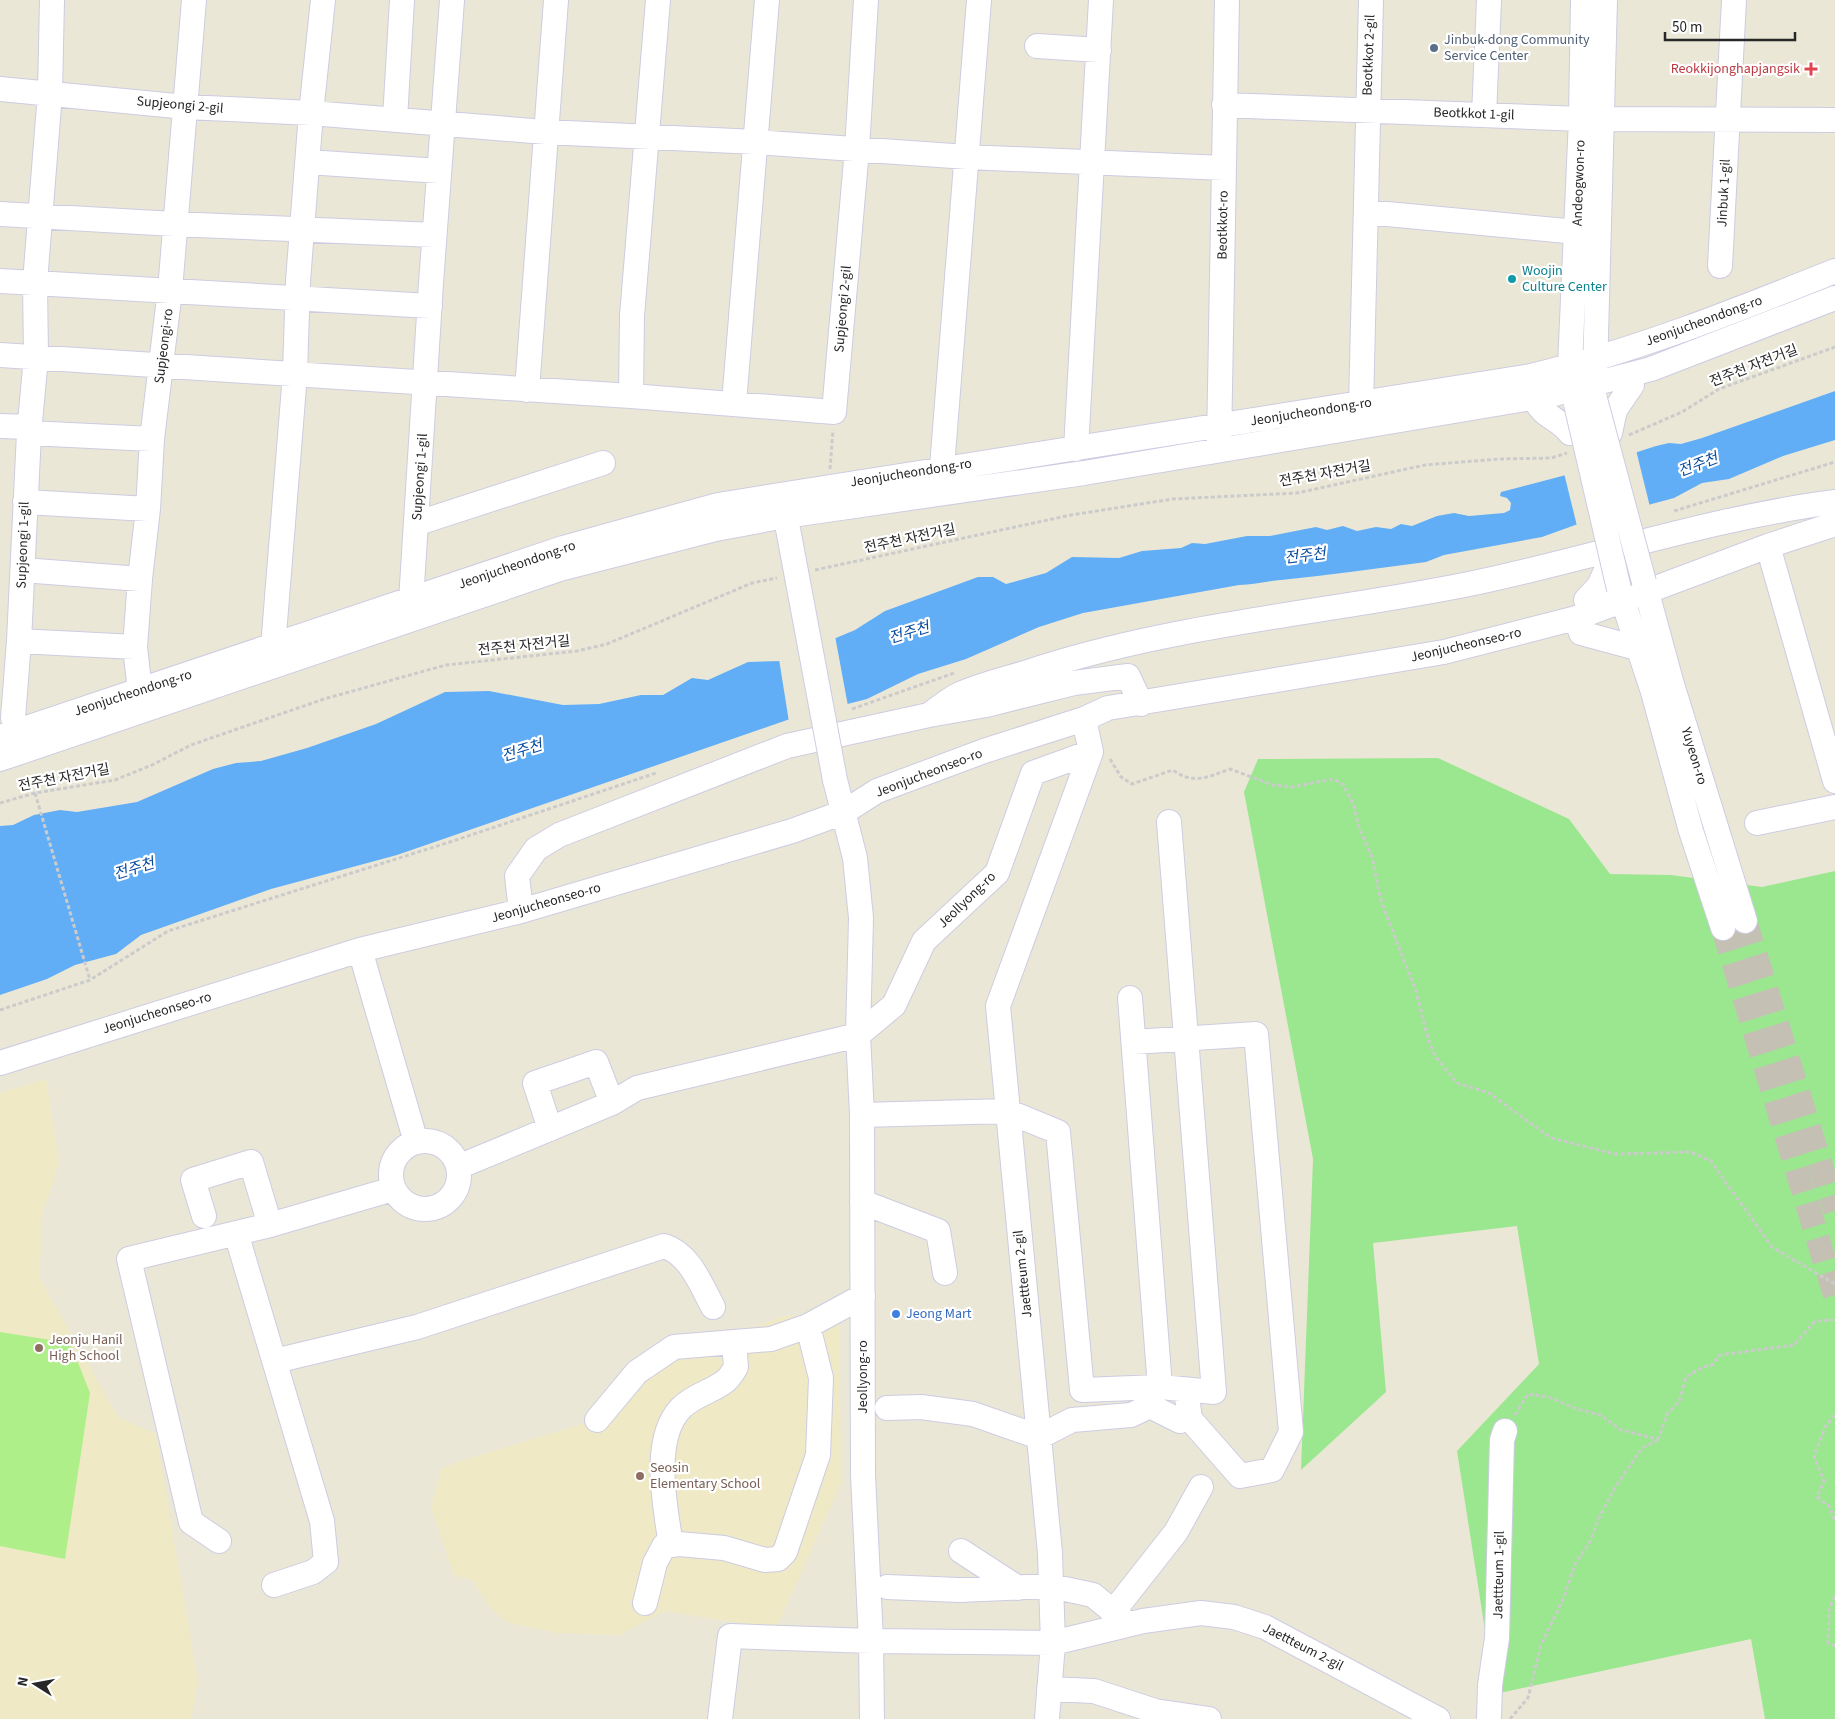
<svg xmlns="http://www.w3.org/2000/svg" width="1835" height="1719" viewBox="0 0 1835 1719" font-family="'Source Sans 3','Noto Sans KR',sans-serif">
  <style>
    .education { fill: #efeac5 }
    .green { fill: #9ae78f }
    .pitch { fill: #aeef89 }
    .water { fill: #61aef7 }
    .pier { fill: #ebe7d7 }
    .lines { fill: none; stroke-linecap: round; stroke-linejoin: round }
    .minor-tunnel { stroke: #c4c1b4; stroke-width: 24; stroke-dasharray: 24 12; stroke-linecap: butt }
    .minor-casing { stroke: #cdcce2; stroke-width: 26 }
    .path { stroke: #cbcbcb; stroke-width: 3; stroke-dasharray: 4 2.5; stroke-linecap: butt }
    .minor { stroke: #fff; stroke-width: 24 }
    .minor-bridge-casing { stroke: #cdcce2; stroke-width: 26; stroke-linecap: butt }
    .minor-bridge { stroke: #fff; stroke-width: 24 }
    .service-dot { fill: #5c6f8a; stroke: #fff; stroke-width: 2 }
    .health-dot { fill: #e0444e; stroke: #fff; stroke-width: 2 }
    .culture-dot { fill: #0f9aa8; stroke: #fff; stroke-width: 2 }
    .shop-dot { fill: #3f7fe0; stroke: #fff; stroke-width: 2 }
    .education-dot { fill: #8d6e63; stroke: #fff; stroke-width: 2 }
    .labels { text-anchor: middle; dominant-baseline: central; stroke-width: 4.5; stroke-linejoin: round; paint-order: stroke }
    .service-label { font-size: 14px; fill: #4e5e75; stroke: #fff; text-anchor: start }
    .street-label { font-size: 14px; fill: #272727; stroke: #fff }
    .health-label { font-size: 14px; fill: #be3a42; stroke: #fff; text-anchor: end }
    .culture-label { font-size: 14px; fill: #0d838f; stroke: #fff; text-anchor: start }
    .shop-label { font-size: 14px; fill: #366cbe; stroke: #fff; text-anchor: start }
    .education-label { font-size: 14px; fill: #785e54; stroke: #fff; text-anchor: start }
    .water-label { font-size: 15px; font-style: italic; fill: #04489f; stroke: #fff }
  </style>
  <rect width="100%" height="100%" fill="#ebe7d7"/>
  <path class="education" d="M 46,1079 L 59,1163 L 41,1218 L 40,1279 L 118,1417 L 156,1434 L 198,1682 L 191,1719 L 0,1719 L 0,1093 Z
    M 839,1315 L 841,1483 L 776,1629 L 664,1611 L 619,1635 L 556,1633 L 507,1622 L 492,1610 L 472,1580 L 454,1575 L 431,1508 L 441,1469 L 457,1462 L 596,1420 L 624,1376 L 784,1316 Z"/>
  <path class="green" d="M 1438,758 L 1569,819 L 1610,874 L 1671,875 L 1762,887 L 1835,871 L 1835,1719 L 1765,1719 L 1751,1639 L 1495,1694 L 1457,1451 L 1539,1364 L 1517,1226 L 1373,1243 L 1386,1392 L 1301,1470 L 1313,1159 L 1244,792 L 1258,759 Z"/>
  <path class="pitch" d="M 0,1332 L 63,1342 L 71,1345 L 90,1393 L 65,1559 L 0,1546 Z"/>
  <path class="water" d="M 1835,391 L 1835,440 L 1783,456 L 1729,479 L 1702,483 L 1674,498 L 1578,524 L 1542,537 L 1444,555 L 1426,562 C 1378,568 1330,575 1281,580 C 1267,581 1254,585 1239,585 L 1083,613 L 1039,627 L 966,659 L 918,674 L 867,699 L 793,718 L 397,855 L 271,889 L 141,935 L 116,954 L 75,965 L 47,979 L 0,995 L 0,826 L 13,825 L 34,815 L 60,810 L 77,812 L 137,802 L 213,769 L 236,763 L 261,761 L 307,748 L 376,724 L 445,692 L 489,691 L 563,705 L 599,704 L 641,695 L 663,695 L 692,678 L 708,680 L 748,662 L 781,661 L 855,630 L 885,611 L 978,577 L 993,577 L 1006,584 L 1046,573 L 1072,557 L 1119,558 L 1142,551 L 1181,548 L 1192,543 L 1205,544 L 1247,536 L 1270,536 L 1316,527 L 1327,530 L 1343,526 L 1357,531 L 1376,527 L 1391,529 L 1401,524 L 1412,526 L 1437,516 L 1454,513 L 1469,516 L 1504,513 L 1510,510 L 1511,503 L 1507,498 L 1500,496 L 1501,492 L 1566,475 L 1656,446 L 1669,443 L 1681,444 L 1702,438 Z"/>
  <path class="pier" d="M 1636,450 L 1650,507 L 1577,526 L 1564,473 Z
    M 835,636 L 848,706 L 789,722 L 779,659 Z"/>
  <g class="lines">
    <path class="minor-tunnel" d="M 1745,921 L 1835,1211
      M 1723,928 L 1835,1295"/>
    <defs>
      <path id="minor" d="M 1037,46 L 1099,50
        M 0,89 L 186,107 L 311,113 L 546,132 L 756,142 L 967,157 L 1224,168
        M 1224,105 L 1581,119
        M 1484,115 L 1489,0
        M 395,119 L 402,0
        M 1603,119 L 1835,120
        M 308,162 L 439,171
        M 1366,212 L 1577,232
        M 0,214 L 174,224 L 434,235
        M 1720,266 L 1734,0
        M 0,281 L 430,306
        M 0,355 L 631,396 L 834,412 L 857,149 L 866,0
        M 1595,373 L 1605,0
        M 1572,380 L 1570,366 L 1581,119 L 1583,0
        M 527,390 L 556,0
        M 631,396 L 632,316 L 658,0
        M 1534,398 C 1544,419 1557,416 1570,433 L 1582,430
        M 734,403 L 767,0
        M 1361,405 L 1371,0
        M 0,426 L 29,427
        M 29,433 L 152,439
        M 1604,434 L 1610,433 L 1615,410 L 1632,385 L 1630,375
        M 1219,443 L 1227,0
        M 1076,449 L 1101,0
        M 942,467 L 979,0
        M 25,502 L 148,509
        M 418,523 L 603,463
        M 1768,546 L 1835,781
        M 23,570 L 140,579
        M 1644,582 L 1671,681 L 1745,921
        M 1619,589 L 1653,692 L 1691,831 L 1723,928
        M 411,601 L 431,283 L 452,0
        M 1590,613 L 1586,600 L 1599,586 L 1612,557
        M 1576,618 L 1581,633 L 1640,649
        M 19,641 L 135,647
        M 273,647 L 295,374 L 298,281 L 311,113 L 323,0
        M 140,691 L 135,647 L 140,579 L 148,509 L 152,439 L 170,290 L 194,0
        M 929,715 C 939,708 949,699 960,694 C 985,683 1014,677 1040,668 C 1178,624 1323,613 1464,585 C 1588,560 1709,518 1835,502
        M 18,732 L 13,718 L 19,641 L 29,433 L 36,357 L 35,282 L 50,93 L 52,0
        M 0,737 L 563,548 L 718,505 L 1531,376 C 1635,351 1735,311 1835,271
        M 0,759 L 560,569 L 716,529 L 785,516 L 1084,473 L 1555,394 L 1651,369 L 1835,298
        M 835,780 L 855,858 L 861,918 L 858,1035 L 862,1115 L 863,1475 L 871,1641 L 872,1719
        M 1757,823 L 1835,807
        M 521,911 L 517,876 L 536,849 L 559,835 L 787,746 L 929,715 L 986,705 L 1074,683 L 1128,676 L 1141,704
        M 360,950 L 416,1142
        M 1130,998 L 1160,1387
        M 1134,1042 L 1256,1034 L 1291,1432 L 1272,1470 L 1240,1476 L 1190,1419 L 1186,1390
        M 0,1063 L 360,950 L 521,911 L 792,831 L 844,812 L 877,791 L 984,751 L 1084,719 L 1108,708 L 1444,652 L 1576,618 L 1768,546 L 1835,524
        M 612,1103 L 637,1088 L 858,1035 L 894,1005 L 924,941 L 997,873 L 1033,773 L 1091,752
        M 862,1115 L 1007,1111 L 1058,1132 L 1082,1390 L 1160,1387 L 1214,1392 L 1169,822
        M391 1175a34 34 0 1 1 68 0a34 34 0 1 1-68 0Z
        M 458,1167 L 612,1103 L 596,1062 L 535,1083 L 550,1129
        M 862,1202 L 938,1231 L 945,1273
        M 204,1216 L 193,1180 L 251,1162 L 270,1225
        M 236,1233 L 322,1521 L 326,1562 L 313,1572 L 274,1585
        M 275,1361 L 417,1327 L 664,1246 C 690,1254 701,1285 713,1307
        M 887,1408 L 921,1407 L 973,1414 L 1039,1437
        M 597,1420 L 637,1372 L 674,1347 L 771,1339 L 808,1326 L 863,1296
        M 1039,1437 L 1072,1420 L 1131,1415 L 1150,1406 L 1180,1421
        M 219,1541 L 191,1522 L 129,1259 L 270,1225 L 393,1189
        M 671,1545 C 665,1506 651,1439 681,1408 C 694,1395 713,1391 724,1382 C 729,1379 733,1372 736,1367 L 734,1342
        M 961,1551 L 1018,1588
        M 887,1587 L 959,1590 L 1051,1586 L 1093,1595 L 1128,1624
        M 645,1603 L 655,1563 L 664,1546 L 679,1544 L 724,1548 L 765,1560 L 778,1559 L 785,1552 L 818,1455 L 821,1378 L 808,1326
        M 1113,1612 L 1176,1532 L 1201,1487
        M 1049,1689 L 1094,1691 L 1155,1711 L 1209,1719
        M 720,1719 L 730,1636 L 871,1641 L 1053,1643 L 1143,1621 L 1201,1613 L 1234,1617 L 1265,1627 L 1438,1719
        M 1047,1719 L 1053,1643 L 1050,1553 L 998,1006 L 1091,752 L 1084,719
        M 1489,1719 L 1490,1685 L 1497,1638 L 1502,1440 L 1505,1431"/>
    </defs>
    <use href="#minor" class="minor-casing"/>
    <path class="path" d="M 1629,435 L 1682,412 L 1719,389 L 1835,347
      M 830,469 L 833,430
      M 1674,511 L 1835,462
      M 815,570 L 1071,515 L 1173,499 L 1297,493 L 1425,465 L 1499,459 L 1551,458 L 1567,453
      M 852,709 L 954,673
      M 1110,759 L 1121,777 L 1132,784 L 1173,770 C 1193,785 1208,777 1230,769 L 1273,785 L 1292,787 L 1333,779 L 1343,784 L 1353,803 L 1359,828 L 1372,857 L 1381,901 L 1416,991 L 1428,1038 L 1435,1056 L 1457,1083 L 1489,1093 L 1551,1138 L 1615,1154 L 1690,1152 L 1710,1160 L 1772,1247 L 1835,1284
      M 35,793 L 90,980
      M 0,803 L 35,793 L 115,780 L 152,765 L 191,745 L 324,699 L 446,665 L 577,651 L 607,644 L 752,583 L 777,578
      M 0,1010 L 90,980 L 168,931 L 453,841 L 656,773
      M 1515,1415 L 1528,1394 L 1549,1397 L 1577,1409 L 1600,1415 L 1621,1430 L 1657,1439
      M 1835,1415 L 1825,1427 L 1814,1457 L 1824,1481 L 1817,1497 L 1830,1507 L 1835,1522
      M 1658,1440 L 1667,1414 L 1679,1402 L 1686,1377 L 1703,1367 L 1712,1365 L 1720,1355 L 1794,1345 L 1815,1321 L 1835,1320
      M 1835,1596 L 1829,1609 L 1828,1643 L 1835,1646
      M 1510,1719 L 1528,1698 L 1541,1645 L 1564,1597 L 1575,1564 L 1590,1542 L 1598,1520 L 1614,1489 L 1642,1448 L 1658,1440"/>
    <use href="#minor" class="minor"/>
    <defs>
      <path id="minor-bridge" d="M 1595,399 L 1644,582
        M 1576,404 L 1619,589
        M 788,529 L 835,780"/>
    </defs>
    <use href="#minor-bridge" class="minor-bridge-casing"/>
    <use href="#minor-bridge" class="minor-bridge"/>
  </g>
  <circle class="service-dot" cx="1434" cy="48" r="5"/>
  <path class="health-dot" d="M1808.5 61.5h5v5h5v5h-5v5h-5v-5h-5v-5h5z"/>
  <circle class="culture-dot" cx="1512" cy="279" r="5"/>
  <circle class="shop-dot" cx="896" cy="1314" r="5"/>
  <g class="education-dot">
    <circle cx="39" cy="1348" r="5"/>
    <circle cx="640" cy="1476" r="5"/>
  </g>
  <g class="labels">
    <g class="service-label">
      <text x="1444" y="40">Jinbuk-dong Community<tspan x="1444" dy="16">Service Center</tspan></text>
    </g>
    <g class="street-label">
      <text transform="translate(1369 55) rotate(-88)">Beotkkot 2-gil</text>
      <text transform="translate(180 105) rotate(5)">Supjeongi 2-gil</text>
      <text transform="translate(1474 114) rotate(2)">Beotkkot 1-gil</text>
      <text transform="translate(1579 183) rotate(-88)">Andeogwon-ro</text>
      <text transform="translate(1724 193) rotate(-87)">Jinbuk 1-gil</text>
      <text transform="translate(1223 225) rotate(-89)">Beotkkot-ro</text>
      <text transform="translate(843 309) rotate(-85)">Supjeongi 2-gil</text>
      <text transform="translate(1704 321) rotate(-20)">Jeonjucheondong-ro</text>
      <text transform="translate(164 346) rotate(-83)">Supjeongi-ro</text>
      <text transform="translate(1754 366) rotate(-21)">전주천 자전거길</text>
      <text transform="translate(1311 412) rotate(-9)">Jeonjucheondong-ro</text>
      <text transform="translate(911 473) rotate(-9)">Jeonjucheondong-ro</text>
      <text transform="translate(1325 474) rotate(-10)">전주천 자전거길</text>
      <text transform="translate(420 477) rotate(-86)">Supjeongi 1-gil</text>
      <text transform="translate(910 539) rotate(-12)">전주천 자전거길</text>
      <text transform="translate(23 545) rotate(-88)">Supjeongi 1-gil</text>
      <text transform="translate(517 565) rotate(-19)">Jeonjucheondong-ro</text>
      <text transform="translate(1466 645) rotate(-13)">Jeonjucheonseo-ro</text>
      <text transform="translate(524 646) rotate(-6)">전주천 자전거길</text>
      <text transform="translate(133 693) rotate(-18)">Jeonjucheondong-ro</text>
      <text transform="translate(1694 756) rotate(73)">Yuyeon-ro</text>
      <text transform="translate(929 773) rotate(-21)">Jeonjucheonseo-ro</text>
      <text transform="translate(64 778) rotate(-11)">전주천 자전거길</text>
      <text transform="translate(967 900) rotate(-44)">Jeollyong-ro</text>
      <text transform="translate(546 903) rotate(-16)">Jeonjucheonseo-ro</text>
      <text transform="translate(157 1013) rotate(-17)">Jeonjucheonseo-ro</text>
      <text transform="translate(1023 1274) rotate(-96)">Jaettteum 2-gil</text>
      <text transform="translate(863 1377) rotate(-90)">Jeollyong-ro</text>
      <text transform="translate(1499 1575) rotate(-89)">Jaettteum 1-gil</text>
      <text transform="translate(1303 1647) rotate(27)">Jaettteum 2-gil</text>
    </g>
    <g class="health-label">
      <text x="1800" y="69">Reokkijonghapjangsik</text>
    </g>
    <g class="culture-label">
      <text x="1522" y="271">Woojin<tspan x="1522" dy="16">Culture Center</tspan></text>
    </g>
    <g class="shop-label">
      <text x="906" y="1314">Jeong Mart</text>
    </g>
    <g class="education-label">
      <text x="49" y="1340">Jeonju Hanil<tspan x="49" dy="16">High School</tspan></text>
      <text x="650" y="1468">Seosin<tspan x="650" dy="16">Elementary School</tspan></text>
    </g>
    <g class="water-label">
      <text transform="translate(1698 465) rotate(-21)">전주천</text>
      <text transform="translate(1305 556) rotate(-7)">전주천</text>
      <text transform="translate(909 633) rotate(-17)">전주천</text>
      <text transform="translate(522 751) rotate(-17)">전주천</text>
      <text transform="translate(134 869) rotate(-17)">전주천</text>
    </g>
  </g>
  <g transform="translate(35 1684) rotate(281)" stroke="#ffffff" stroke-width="4" paint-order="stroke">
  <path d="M0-4L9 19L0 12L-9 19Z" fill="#272727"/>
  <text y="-8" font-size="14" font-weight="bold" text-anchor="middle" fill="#272727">N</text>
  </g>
  <path d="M1665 32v8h130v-8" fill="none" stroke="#272727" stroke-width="2.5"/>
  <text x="1672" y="32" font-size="15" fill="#272727" stroke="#ffffff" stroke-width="4" paint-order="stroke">50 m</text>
</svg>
